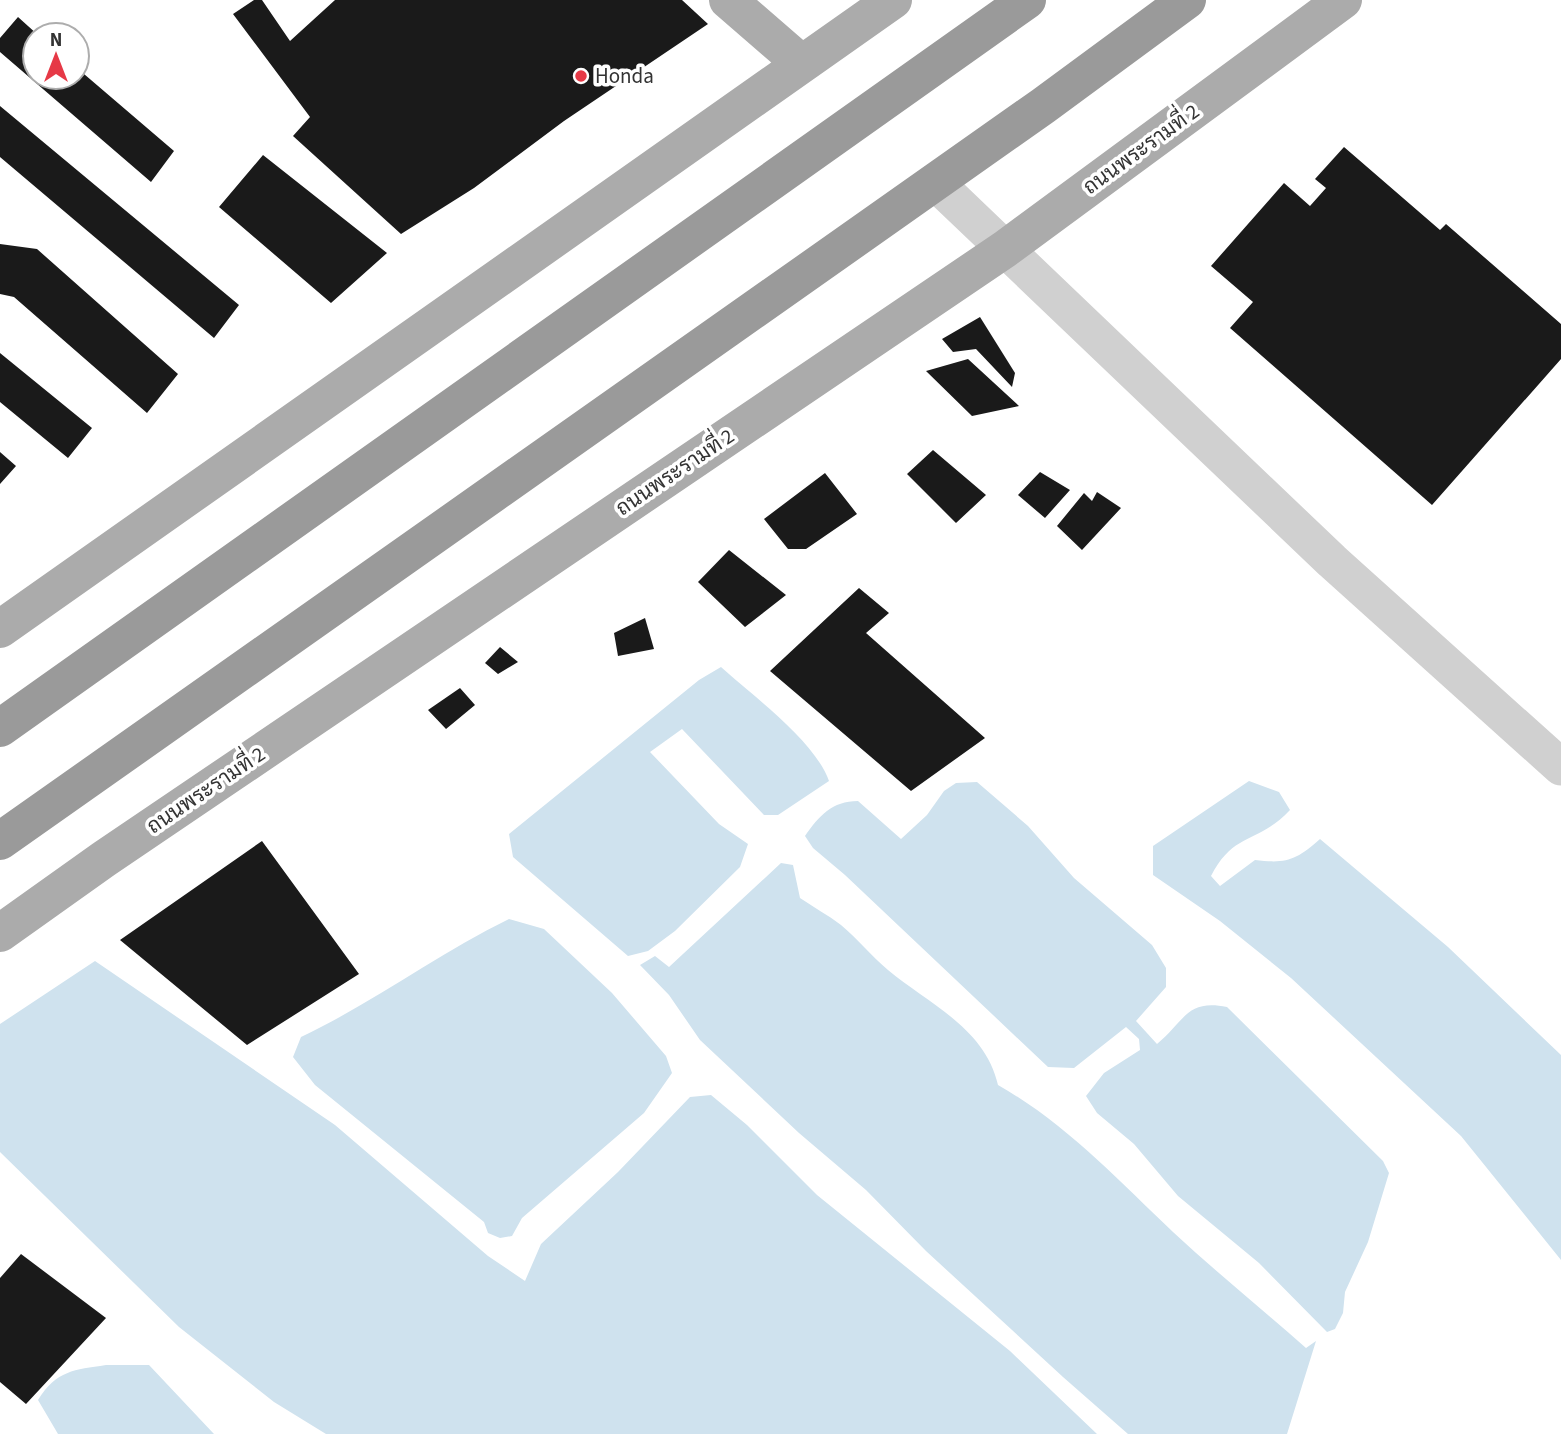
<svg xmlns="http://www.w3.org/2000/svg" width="1561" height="1434" viewBox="0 0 1561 1434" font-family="'Source Sans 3',Sarabun,sans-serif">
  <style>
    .water { fill: #cfe2ee }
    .building { fill: #1a1a1a }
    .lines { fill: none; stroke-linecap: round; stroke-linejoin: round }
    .minor { stroke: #d0d0d0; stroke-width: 37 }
    .major { stroke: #ababab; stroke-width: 38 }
    .highway { stroke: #9a9a9a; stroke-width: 38 }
    .poi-dot { fill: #e63946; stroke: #fff; stroke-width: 2.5 }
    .labels { text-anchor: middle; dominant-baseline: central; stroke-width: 7; stroke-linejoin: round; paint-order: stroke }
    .poi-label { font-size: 21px; fill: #333; stroke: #fff; text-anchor: start }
    .street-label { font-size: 21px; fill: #333; stroke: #fff }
  </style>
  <rect width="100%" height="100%" fill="#fff"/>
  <path class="water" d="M 721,667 C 753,696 815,741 829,781 L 778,815 L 764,815 L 682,729 L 650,752 L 719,824 L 748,844 L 740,867 L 675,931 L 648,951 L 628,956 L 513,857 L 509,834 L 699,680 Z
    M 1249,781 L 1279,792 L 1290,810 C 1258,844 1234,831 1211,876 L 1220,886 L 1255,860 C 1287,864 1296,860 1320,839 L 1448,947 L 1561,1055 L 1561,1260 L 1461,1136 L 1291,978 L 1220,921 L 1153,875 L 1153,846 Z
    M 977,782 L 1028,826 L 1074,878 L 1152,945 L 1166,968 L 1166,987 L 1136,1021 L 1157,1044 C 1185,1021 1186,999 1227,1007 L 1383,1161 L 1389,1173 L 1368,1242 L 1345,1292 L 1343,1313 L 1335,1329 L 1327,1332 L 1259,1263 L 1178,1196 L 1134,1144 L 1097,1113 L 1086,1096 L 1104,1073 L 1140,1050 L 1139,1039 L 1126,1027 L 1074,1068 L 1048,1067 L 845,875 L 813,848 L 805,836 C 819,816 832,801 858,801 L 901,839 L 927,815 L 944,791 L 956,783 Z
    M 781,863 L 793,865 L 800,898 C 813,907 828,915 841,925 C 858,939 871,956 888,970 C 929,1004 985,1028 998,1085 C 1065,1123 1117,1179 1173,1232 C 1216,1272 1262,1309 1306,1348 L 1316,1341 L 1287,1434 L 1128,1434 L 1063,1377 L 926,1251 L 866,1190 L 799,1133 L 700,1040 L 669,995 L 640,965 L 655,956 L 669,967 Z
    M 509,919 L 544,929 L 612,993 L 666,1056 L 672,1073 L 644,1113 L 522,1218 L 512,1236 L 500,1238 L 488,1233 L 484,1222 L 315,1085 L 293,1057 L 301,1037 C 373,1003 437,954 509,919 Z
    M 95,961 L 335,1125 L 488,1256 L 525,1281 L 541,1244 L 618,1172 L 690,1097 L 711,1095 L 747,1125 L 817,1195 L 1010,1351 L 1097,1434 L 326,1434 L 274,1402 L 179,1327 L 0,1152 L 0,1024 Z
    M 106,1365 L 149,1365 L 214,1434 L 58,1434 L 38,1400 C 57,1370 74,1370 106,1365 Z"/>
  <path class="building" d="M 254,0 L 262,0 L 290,41 L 335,0 L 682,0 L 708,24 L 564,121 L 474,188 L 401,234 L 293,136 L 310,117 L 233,14 Z
    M 18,17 L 38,35 L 35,35 L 35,77 L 77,77 L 77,68 L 174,151 L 151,182 L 0,52 L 0,38 Z
    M 0,106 L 239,305 L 214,338 L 0,157 Z
    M 1344,147 L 1440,230 L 1446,224 L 1561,324 L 1561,359 L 1432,505 L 1230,328 L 1253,302 L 1211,266 L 1284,183 L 1310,206 L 1326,188 L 1315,179 Z
    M 263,155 L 387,253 L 331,303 L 219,207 Z
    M 0,244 L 37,249 L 178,374 L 147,413 L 14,297 L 0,294 Z
    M 980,317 L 1015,373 L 1012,387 L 976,349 L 953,352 L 942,339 Z
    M 0,353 L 92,428 L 68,458 L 0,402 Z
    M 968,359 L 1019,406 L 972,416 L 926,371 Z
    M 933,450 L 986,495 L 956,523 L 907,474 Z
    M 0,452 L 16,466 L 0,484 Z
    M 1040,472 L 1070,490 L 1045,518 L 1018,495 Z
    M 825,473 L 857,514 L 806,549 L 788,549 L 764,519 Z
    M 1097,492 L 1121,508 L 1082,550 L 1057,526 L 1084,493 L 1092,501 Z
    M 729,550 L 786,595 L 745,627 L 698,582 Z
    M 859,588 L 889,613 L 866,633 L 985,738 L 911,791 L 770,671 Z
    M 645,618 L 654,649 L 618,656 L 614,633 Z
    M 500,647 L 518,662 L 498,674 L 485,663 Z
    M 460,688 L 475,705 L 446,729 L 428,710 Z
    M 262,841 L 359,974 L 247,1045 L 120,940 Z
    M 21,1254 L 106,1318 L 26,1404 L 0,1382 L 0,1278 Z"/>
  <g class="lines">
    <path class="minor" d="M 935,182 L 1332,561 L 1561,767"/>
    <path class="major" d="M 728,0 L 802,64
      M 0,629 L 893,0
      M 0,933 L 104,859 L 1005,249 L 1343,0"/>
    <path class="highway" d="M 0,728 L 1027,0
      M 0,841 L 1043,106 L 1187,0"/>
  </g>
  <circle class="poi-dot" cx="581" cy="76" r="7"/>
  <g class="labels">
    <g class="poi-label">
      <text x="595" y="76">Honda</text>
    </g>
    <g class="street-label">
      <text transform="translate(1141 149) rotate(-36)">ถนนพระรามที่ 2</text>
      <text transform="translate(675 472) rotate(-34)">ถนนพระรามที่ 2</text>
      <text transform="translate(206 790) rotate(-34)">ถนนพระรามที่ 2</text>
    </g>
  </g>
  <g transform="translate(56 56)"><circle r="33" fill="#ffffff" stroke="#adadad" stroke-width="2"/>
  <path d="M0-5L12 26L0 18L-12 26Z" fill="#e63946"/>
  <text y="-10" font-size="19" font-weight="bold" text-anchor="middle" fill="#333333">N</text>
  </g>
</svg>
